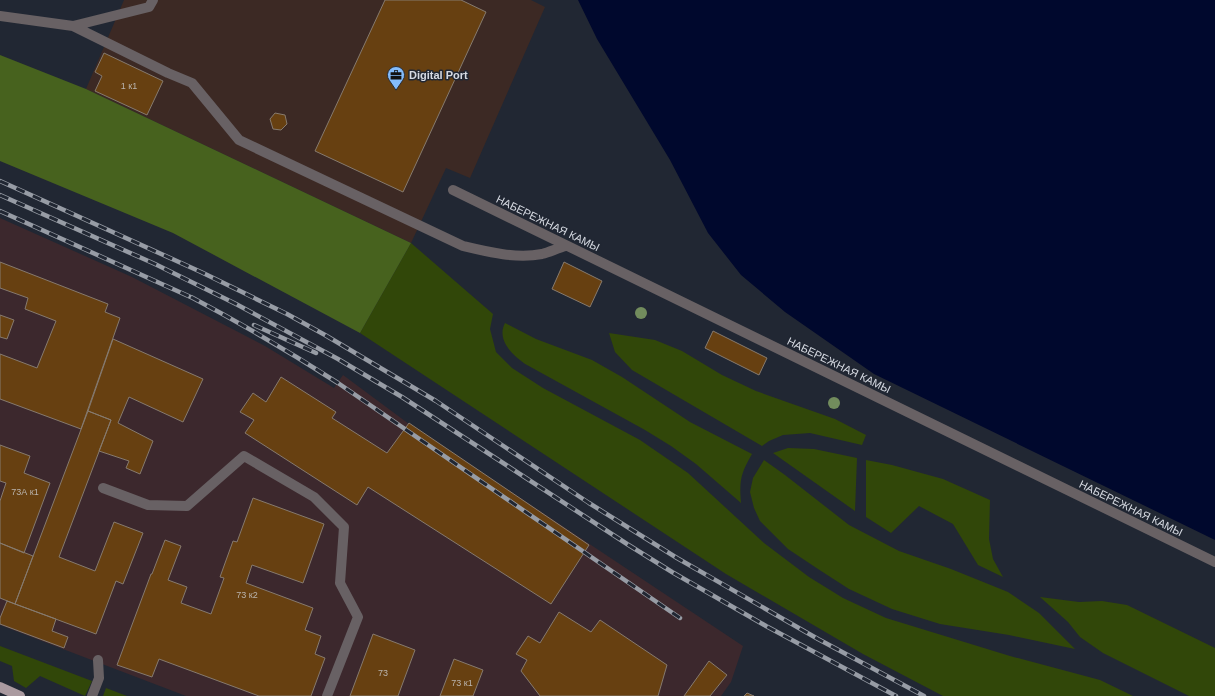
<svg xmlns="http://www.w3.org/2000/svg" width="1215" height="696" viewBox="0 0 1215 696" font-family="Helvetica,sans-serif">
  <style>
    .commercial { fill: #3c2924 }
    .industrial { fill: #3c282d }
    .green { fill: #314709 }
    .forest { fill: #47621e }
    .water { fill: #00082d }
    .building { fill: #674011; stroke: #867a6e }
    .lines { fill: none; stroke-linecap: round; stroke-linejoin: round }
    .minor { stroke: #686164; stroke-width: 10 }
    .major { stroke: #aa9aa0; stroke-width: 10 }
    .rail-casing { stroke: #979ca5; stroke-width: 4.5 }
    .rail { stroke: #212733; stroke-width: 3; stroke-dasharray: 9; stroke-linecap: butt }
    .tree { fill: #728c5d }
    .labels { text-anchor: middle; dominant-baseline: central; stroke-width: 3; stroke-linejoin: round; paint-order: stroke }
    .number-label { font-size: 9px; fill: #bab4ae }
    .poi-label { font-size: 11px; font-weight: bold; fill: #d6dae2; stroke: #212733; text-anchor: start }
    .street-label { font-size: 11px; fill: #d6dae2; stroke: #212733 }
  </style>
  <rect width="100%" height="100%" fill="#212733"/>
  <path class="commercial" d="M 124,0 L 531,0 L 545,7 L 470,178 L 446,168 L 411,243 L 86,89 Z"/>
  <path class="industrial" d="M 0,218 L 132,277 L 265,346 L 334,388 L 343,375 L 409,424 L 743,646 L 731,682 L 721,696 L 186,696 L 0,625 Z"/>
  <path class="green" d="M 411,243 L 493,314 L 490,329 L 496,352 L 512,368 L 543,388 L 640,440 L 688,473 L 764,543 L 809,577 L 843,598 L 886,618 L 1010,656 L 1100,680 L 1133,696 L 943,696 L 863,654 L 726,574 L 360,333 Z
    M 505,323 L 536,339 L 592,360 L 622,377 L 690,422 L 752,454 C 741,473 739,480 741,503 L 696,464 L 671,446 L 645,430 L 527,365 C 513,356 496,340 505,323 Z
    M 609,333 L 655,340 L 682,351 L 722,375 L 756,391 L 835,419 L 866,435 L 862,445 L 810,433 L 783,435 L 769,441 L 762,446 L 632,370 L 615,352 Z
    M 788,448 L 814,449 L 857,458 L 855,511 L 773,453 Z
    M 764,460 L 785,475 L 849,525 L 899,551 L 951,569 L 1008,592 L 1039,613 L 1075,649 L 1009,635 L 940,624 L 892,609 L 849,589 L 818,569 L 788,549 L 760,521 L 754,508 L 750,492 L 753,478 Z
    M 866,460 L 892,465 L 943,479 L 990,500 L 989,539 L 993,559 L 1003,577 L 978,565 L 953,524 L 919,506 L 891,533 L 866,517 Z
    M 1040,597 L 1079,602 L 1102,601 L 1127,605 L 1215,648 L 1215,696 L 1189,696 L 1103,653 L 1080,637 L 1068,622 Z
    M 0,646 L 92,681 L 85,696 L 40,676 L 26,688 L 14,681 L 12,666 L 0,661 Z
    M 106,688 L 127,696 L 103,696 Z"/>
  <path class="forest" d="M 0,55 L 86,89 L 411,243 L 360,333 L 173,233 L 0,161 Z"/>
  <path class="water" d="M 578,0 L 1215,0 L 1215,540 L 874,374 L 785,312 L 741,275 L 708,233 L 670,160 L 597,39 Z"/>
  <path class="building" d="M 385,0 L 461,0 L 486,12 L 403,192 L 315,151 Z
    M 104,53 L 163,81 L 147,115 L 95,91 L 102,76 L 95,72 Z
    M 275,113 L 285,115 L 287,124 L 281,130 L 273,129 L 270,119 Z
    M 0,262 L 108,304 L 105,312 L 120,318 L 81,429 L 0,399 L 0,354 L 37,368 L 56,321 L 25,309 L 28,298 L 0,288 Z
    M 564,262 L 602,281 L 590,307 L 552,289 Z
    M 0,315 L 14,320 L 7,339 L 0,337 Z
    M 713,331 L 767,358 L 759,375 L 705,348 Z
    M 113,339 L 203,379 L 183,422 L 129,397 L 118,423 L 153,441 L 140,474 L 126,468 L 129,461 L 99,451 L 111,420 L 88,411 Z
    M 281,377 L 336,412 L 332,418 L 387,453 L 409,423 L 589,545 L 551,604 L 368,487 L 357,505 L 245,433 L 254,420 L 240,412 L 253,393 L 266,402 Z
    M 88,411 L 111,420 L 59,557 L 95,571 L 114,522 L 143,533 L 123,584 L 116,581 L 96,634 L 15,604 Z
    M 0,445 L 30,456 L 24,473 L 50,483 L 24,553 L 0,543 L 0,501 L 6,483 L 0,481 Z
    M 253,498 L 324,524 L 303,583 L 252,565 L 246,583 L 313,608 L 305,630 L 321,636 L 315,654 L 325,658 L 311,696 L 259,696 L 159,659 L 152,677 L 117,665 L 151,574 L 152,574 L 165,540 L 181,546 L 168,580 L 187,587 L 181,603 L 211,614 L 224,578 L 220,577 L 233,541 L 237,542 Z
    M 0,543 L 33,556 L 15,604 L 0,598 Z
    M 7,601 L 56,619 L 52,631 L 68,637 L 64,648 L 0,624 L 0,618 Z
    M 559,612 L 591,632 L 600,620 L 667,665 L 658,696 L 540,696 L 521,671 L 527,660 L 516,654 L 528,636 L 540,643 Z
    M 373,634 L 415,650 L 398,696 L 350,696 Z
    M 454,659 L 483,670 L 473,696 L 440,696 Z
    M 709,661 L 727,675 L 710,696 L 684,696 Z
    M 747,693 L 754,696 L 744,696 Z"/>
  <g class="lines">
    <path class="minor" d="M 0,16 L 73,26 L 168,73 L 192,83 L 239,140 L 463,246 C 488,252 516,259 542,254 C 550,252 558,248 566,246
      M 73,26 L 149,7 L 153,0
      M 453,190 L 1215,562
      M 103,488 L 148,505 L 187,506 L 244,456 L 314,497 L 344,527 L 340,583 L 358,617 L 327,696
      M 92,696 L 99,678 L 98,660"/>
    <path class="major" d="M 0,687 L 20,696"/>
    <defs>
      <path id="rail" d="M 0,181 L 201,272 L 287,314 L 325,335 L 436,401 L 589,503 L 677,558 L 818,639 L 924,696
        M 0,195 L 155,264 L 236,304 L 338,359 L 402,397 L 627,544 L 672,572 L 766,626 L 896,696
        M 0,211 L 195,299
        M 191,297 C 242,324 290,352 338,383 L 680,618
        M 254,325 L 316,353"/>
    </defs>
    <use href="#rail" class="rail-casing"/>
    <use href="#rail" class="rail"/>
  </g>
  <g class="tree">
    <circle cx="641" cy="313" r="6"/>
    <circle cx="834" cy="403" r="6"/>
  </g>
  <defs>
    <symbol id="office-pin" viewBox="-11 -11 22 30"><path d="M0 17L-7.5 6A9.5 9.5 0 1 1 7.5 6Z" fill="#84bcfb" stroke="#212733"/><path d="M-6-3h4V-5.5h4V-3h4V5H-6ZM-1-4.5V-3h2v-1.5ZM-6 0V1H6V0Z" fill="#111"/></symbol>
  </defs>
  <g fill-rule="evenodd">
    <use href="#office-pin" x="386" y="65" width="20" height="27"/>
  </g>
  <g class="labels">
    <g class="number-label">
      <text x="129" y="86">1 к1</text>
      <text x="25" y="492">73А к1</text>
      <text x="247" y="595">73 к2</text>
      <text x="383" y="673">73</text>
      <text x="462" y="683">73 к1</text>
    </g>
    <g class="poi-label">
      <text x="409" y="75">Digital Port</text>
    </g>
    <g class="street-label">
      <text transform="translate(548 223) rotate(26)">НАБЕРЕЖНАЯ КАМЫ</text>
      <text transform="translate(839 365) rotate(26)">НАБЕРЕЖНАЯ КАМЫ</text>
      <text transform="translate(1131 508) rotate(26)">НАБЕРЕЖНАЯ КАМЫ</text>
    </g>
  </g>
</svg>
